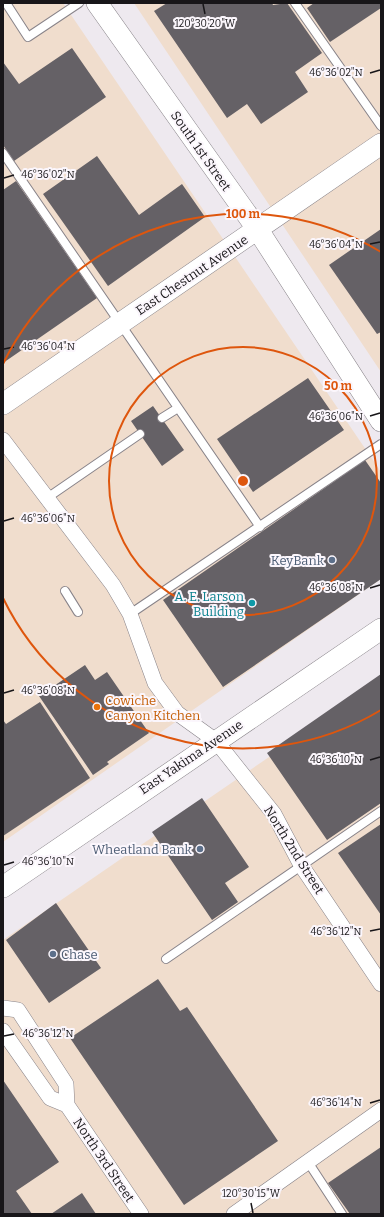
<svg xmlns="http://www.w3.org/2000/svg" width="384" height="1217" viewBox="0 0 384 1217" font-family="Bitter,serif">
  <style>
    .commercial { fill: #f0ddcd }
    .building { fill: #656166 }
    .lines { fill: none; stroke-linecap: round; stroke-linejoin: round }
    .lane-casing { stroke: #888389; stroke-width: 10 }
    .street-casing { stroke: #888389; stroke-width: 16 }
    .secondary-casing { stroke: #888389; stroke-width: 22 }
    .lane { stroke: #fff; stroke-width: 8 }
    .street { stroke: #fff; stroke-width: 15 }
    .secondary { stroke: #fff; stroke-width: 21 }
    .ticks { fill: none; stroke: #181619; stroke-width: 1.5 }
    .ring { fill: none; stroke: #de560d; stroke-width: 2 }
    .service-dot { fill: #5c6f8a; stroke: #fbf6fc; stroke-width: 1.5 }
    .culture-dot { fill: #0f9aa8; stroke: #fbf6fc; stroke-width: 1.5 }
    .food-dot { fill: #e8710a; stroke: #fbf6fc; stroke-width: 1.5 }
    .labels { text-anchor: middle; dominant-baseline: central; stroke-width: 4; stroke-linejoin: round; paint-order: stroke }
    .street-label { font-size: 13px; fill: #181619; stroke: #fbf6fc }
    .service-label { font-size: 13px; fill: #4e5e75; stroke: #fbf6fc; text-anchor: end }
    .culture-label { font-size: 13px; fill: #0d838f; stroke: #fbf6fc; text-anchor: end }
    .food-label { font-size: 13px; fill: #c56008; stroke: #fbf6fc; text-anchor: start }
    .ticks-label { font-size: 10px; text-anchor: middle; fill: #181619; stroke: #fbf6fc; stroke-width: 4; stroke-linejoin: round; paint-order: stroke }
    .centre { fill: #de560d; stroke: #fbf6fc; stroke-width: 2 }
    .ring-label { font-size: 12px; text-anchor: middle; font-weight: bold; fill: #de560d; stroke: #fbf6fc; stroke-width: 4; stroke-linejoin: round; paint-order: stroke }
  </style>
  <rect width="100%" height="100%" fill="#eee9ef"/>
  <path class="commercial" d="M 3,3 L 63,3 L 381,472 L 381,579 L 3,842 Z
    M 134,3 L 381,3 L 381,372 Z
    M 381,680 L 381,1214 L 3,1214 L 3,940 Z"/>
  <path class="building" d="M 167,3 L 272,3 L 273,5 L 287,3 L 322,53 L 295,72 L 308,92 L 261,124 L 247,104 L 227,118 L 154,11 Z
    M 314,3 L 381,3 L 381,8 L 330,42 L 307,8 Z
    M 72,48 L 106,97 L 14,161 L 3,145 L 3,62 L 19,84 Z
    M 97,156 L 139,215 L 182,184 L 205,217 L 108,286 L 43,194 Z
    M 16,181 L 97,298 L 3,363 L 3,190 Z
    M 381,229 L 381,332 L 377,334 L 329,265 Z
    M 308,378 L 344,430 L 253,492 L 217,439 Z
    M 153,406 L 184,450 L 162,466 L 131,421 Z
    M 365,460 L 381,483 L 381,579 L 223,687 L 163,600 Z
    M 85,665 L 95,680 L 107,672 L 149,733 L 107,762 L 109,764 L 93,775 L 39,696 Z
    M 381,674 L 381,803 L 327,840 L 267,753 Z
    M 40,702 L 90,778 L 3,836 L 3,720 L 6,724 Z
    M 202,798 L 249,867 L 225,883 L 238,902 L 212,920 L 152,832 Z
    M 381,824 L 381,915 L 338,853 Z
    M 56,903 L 101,968 L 49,1003 L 6,940 Z
    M 158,979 L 180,1011 L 187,1007 L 278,1141 L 184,1205 L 70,1038 Z
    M 3,1080 L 59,1162 L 16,1191 L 32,1214 L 3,1214 Z
    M 381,1147 L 381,1214 L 350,1214 L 328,1183 Z
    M 82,1193 L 96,1214 L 51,1214 Z"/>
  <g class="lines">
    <defs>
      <path id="lane" d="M 6,3 L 28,37 L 79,3
        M 295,3 L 381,126
        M 3,153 L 260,527
        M 162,418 L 178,408
        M 47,498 L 140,434
        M 65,591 L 78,612
        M 130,614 L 381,444
        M 166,959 L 381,811
        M 308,1162 L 342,1214"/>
      <path id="street" d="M 3,440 L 113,585 L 130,614 L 155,683 L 177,713 L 216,741 L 274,814 L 301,865 L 381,984
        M 3,1008 L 18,1010 L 66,1084 L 67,1105
        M 3,1031 L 50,1098 L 67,1105 L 141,1214
        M 234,1214 L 381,1110"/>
      <path id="secondary" d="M 97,3 L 258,230 L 381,421
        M 3,404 L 381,144
        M 3,887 L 381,629"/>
    </defs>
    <use href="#lane" class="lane-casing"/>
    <use href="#street" class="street-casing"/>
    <use href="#secondary" class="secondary-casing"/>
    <use href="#lane" class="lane"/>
    <use href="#street" class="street"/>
    <use href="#secondary" class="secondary"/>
  </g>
  <path class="ticks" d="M 203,4 L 205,14M 370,73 L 380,70M 4,178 L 14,175M 370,244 L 380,242M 4,349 L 14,347M 370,416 L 380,413M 4,521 L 14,518M 370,588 L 380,585M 4,693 L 14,690M 370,760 L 380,757M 4,865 L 14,862M 370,931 L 380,929M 4,1036 L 14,1034M 370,1103 L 380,1100M 251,1203 L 253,1213"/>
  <g class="ring">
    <circle cx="243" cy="481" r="134"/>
    <path d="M381 710A267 267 0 0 1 3 598M3 364A267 267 0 0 1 381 252"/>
  </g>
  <g class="service-dot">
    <circle cx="332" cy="560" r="4"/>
    <circle cx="200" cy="849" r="4"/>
    <circle cx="53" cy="954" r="4"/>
  </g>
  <circle class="culture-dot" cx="252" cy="603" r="4"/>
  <circle class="food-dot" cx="97" cy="707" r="4"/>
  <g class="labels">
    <g class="street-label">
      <text transform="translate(201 151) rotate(55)">South 1st Street</text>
      <text transform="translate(192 275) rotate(-34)">East Chestnut Avenue</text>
      <text transform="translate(191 757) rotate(-34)">East Yakima Avenue</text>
      <text transform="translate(294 850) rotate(58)">North 2nd Street</text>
      <text transform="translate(104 1160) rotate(56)">North 3rd Street</text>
    </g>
    <g class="service-label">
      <text x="324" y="560">KeyBank</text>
      <text x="192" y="849">Wheatland Bank</text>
      <text x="61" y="954" text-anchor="start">Chase</text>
    </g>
    <g class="culture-label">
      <text x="244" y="596">A. E. Larson<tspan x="244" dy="15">Building</tspan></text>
    </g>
    <g class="food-label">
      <text x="105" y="700">Cowiche<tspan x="105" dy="15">Canyon Kitchen</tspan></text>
    </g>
  </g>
  <g class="ticks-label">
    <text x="205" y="27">120°30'20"W</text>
    <text x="336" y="76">46°36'02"N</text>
    <text x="48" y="178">46°36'02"N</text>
    <text x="336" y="248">46°36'04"N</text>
    <text x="48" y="350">46°36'04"N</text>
    <text x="336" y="420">46°36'06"N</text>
    <text x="48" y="522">46°36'06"N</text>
    <text x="336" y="591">46°36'08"N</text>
    <text x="48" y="694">46°36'08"N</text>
    <text x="336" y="763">46°36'10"N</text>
    <text x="48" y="865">46°36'10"N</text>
    <text x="336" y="935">46°36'12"N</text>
    <text x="48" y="1037">46°36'12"N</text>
    <text x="336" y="1106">46°36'14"N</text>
    <text x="251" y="1197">120°30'15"W</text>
  </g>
  <circle cx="243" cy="481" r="6" class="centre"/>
  <g class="ring-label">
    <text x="243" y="218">100 m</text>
    <text x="338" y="390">50 m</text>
  </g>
  <rect width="384" height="1217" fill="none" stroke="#181619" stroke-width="8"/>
</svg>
